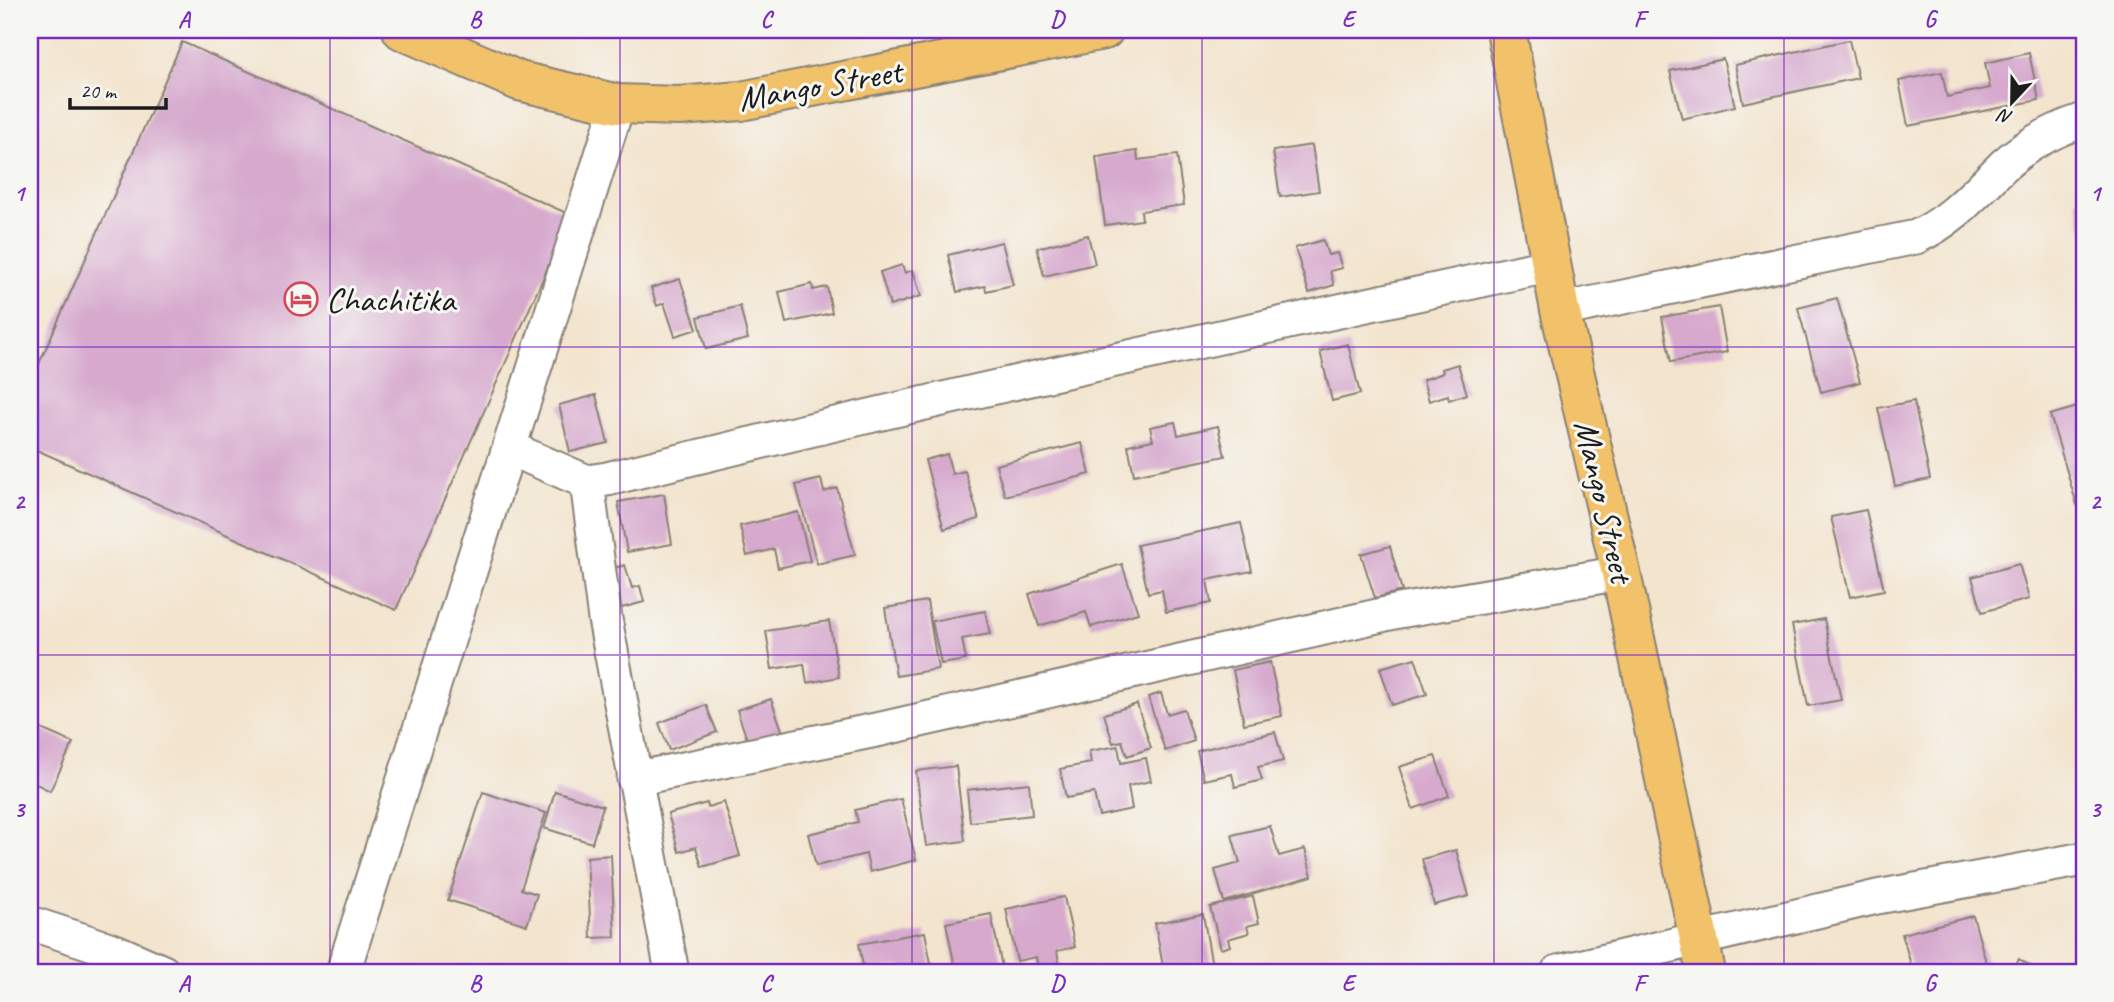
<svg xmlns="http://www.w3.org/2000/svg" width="2114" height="1002" viewBox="0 0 2114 1002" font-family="Caveat,sans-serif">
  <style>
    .building { fill: #d6a9cd }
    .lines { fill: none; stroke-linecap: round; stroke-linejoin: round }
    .minor-casing { stroke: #888075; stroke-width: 37 }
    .major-casing { stroke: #888075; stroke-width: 42 }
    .minor { stroke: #fff; stroke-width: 33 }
    .major { stroke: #f2c26a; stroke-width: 38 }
    .grid { fill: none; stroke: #7b2cbf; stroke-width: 2; stroke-opacity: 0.55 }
    .labels { text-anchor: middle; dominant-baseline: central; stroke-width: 6; stroke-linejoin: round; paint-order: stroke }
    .street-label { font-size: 35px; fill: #1c1c1c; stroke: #f6f6f2 }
    .poi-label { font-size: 35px; fill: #1c1c1c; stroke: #f6f6f2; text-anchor: start }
    .neatline { fill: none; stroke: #7b2cbf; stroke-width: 2.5 }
    .grid-label { font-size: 23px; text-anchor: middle; font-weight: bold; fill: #7b2cbf }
  </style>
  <rect width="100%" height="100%" fill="#f6f6f2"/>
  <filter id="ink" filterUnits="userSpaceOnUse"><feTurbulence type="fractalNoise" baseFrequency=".0143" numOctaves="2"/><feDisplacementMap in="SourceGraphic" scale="14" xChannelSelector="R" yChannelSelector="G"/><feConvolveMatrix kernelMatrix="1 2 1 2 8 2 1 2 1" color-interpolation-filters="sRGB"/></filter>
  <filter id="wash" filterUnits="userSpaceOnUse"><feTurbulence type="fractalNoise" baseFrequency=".00686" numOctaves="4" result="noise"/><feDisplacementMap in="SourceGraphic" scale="28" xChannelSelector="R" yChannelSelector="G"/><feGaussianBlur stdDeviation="1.57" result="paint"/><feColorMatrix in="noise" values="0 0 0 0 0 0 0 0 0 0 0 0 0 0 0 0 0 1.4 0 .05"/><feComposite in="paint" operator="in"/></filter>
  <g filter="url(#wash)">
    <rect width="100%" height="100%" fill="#f3e4ce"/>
    <g id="blocks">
      <path class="building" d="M 1849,40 L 1858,78 L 1743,103 L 1735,65 Z
        M 182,42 L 571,215 L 396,610 L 30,447 L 30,384 Z
        M 2029,53 L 2039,100 L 1908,126 L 1899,81 L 1942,72 L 1947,97 L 1990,88 L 1985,63 Z
        M 1723,59 L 1735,106 L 1682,119 L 1670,71 Z
        M 1312,145 L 1319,191 L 1280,197 L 1273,151 Z
        M 1137,151 L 1138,160 L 1177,155 L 1184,205 L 1141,211 L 1142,220 L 1105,225 L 1096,157 Z
        M 2084,198 L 2084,230 L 2083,230 L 2076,200 Z
        M 1088,235 L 1095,264 L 1044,276 L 1037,248 Z
        M 1323,240 L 1328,255 L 1337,253 L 1342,268 L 1330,271 L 1334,285 L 1309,293 L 1295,248 Z
        M 1002,242 L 1013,285 L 986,291 L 985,286 L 957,292 L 948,255 Z
        M 902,265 L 905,273 L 913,270 L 921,296 L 890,306 L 880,272 Z
        M 680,279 L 697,329 L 675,336 L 664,303 L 657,306 L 651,288 Z
        M 812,284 L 813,290 L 827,287 L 832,313 L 786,323 L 779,292 Z
        M 1837,298 L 1860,382 L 1821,392 L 1798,308 Z
        M 740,306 L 748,339 L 706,349 L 698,317 Z
        M 1719,307 L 1727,352 L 1671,362 L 1662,317 Z
        M 1348,344 L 1360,394 L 1332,401 L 1320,351 Z
        M 1458,364 L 1467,394 L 1449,400 L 1448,395 L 1429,401 L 1423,380 L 1443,373 L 1442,369 Z
        M 596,395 L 608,443 L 570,452 L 559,405 Z
        M 1914,401 L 1930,479 L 1895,486 L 1878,408 Z
        M 2084,405 L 2084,503 L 2077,505 L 2050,415 Z
        M 1175,422 L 1178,435 L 1218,426 L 1225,456 L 1134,475 L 1128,445 L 1153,440 L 1150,427 Z
        M 1082,443 L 1090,474 L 1005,496 L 996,465 Z
        M 947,454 L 952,474 L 965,471 L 979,519 L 944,529 L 925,460 Z
        M 821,479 L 824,492 L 837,488 L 855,555 L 817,564 L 796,485 Z
        M 664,494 L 672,544 L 627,552 L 618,502 Z
        M 1866,510 L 1884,590 L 1850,597 L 1831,517 Z
        M 798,512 L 810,561 L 778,568 L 774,549 L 747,556 L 740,526 Z
        M 1241,523 L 1252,571 L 1207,580 L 1211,603 L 1166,612 L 1162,590 L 1148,593 L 1137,545 Z
        M 1390,546 L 1402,591 L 1375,598 L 1361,554 Z
        M 1122,564 L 1138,613 L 1091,627 L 1086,612 L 1039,626 L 1029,594 Z
        M 2019,564 L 2029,599 L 1982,612 L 1972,577 Z
        M 625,565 L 632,588 L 640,586 L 644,602 L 614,610 L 603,571 Z
        M 927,601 L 938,669 L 896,676 L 885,608 Z
        M 985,611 L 990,634 L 962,639 L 966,660 L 941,664 L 932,621 Z
        M 1824,619 L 1841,700 L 1808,706 L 1792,625 Z
        M 829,621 L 839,677 L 807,683 L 804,664 L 772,669 L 766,631 Z
        M 1415,658 L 1427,694 L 1392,705 L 1380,668 Z
        M 1270,662 L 1282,716 L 1244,724 L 1233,670 Z
        M 1161,693 L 1167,714 L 1184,709 L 1194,741 L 1165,751 L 1148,697 Z
        M 771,699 L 784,736 L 750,748 L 737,710 Z
        M 1137,704 L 1151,748 L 1127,756 L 1122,741 L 1113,743 L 1104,714 Z
        M 706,705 L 717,732 L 669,750 L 659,723 Z
        M 30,724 L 73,743 L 50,791 L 30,781 Z
        M 1275,732 L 1283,761 L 1258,767 L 1262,780 L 1235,787 L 1232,774 L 1204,780 L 1197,751 Z
        M 1118,746 L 1121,763 L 1146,758 L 1151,781 L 1128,786 L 1132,809 L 1099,816 L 1094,793 L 1066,798 L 1060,769 L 1091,763 L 1089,751 Z
        M 1435,756 L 1449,796 L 1413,809 L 1399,767 Z
        M 956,766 L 965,841 L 926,846 L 916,771 Z
        M 1029,783 L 1032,815 L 970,822 L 967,790 Z
        M 555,791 L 603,806 L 592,843 L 544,828 Z
        M 483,792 L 546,813 L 521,889 L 537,894 L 527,925 L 448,900 Z
        M 901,799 L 916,860 L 870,872 L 866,854 L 816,866 L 808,834 L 858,822 L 855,810 Z
        M 724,802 L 740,856 L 702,867 L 696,847 L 679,852 L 668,814 L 707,803 L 708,807 Z
        M 1270,826 L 1279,856 L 1305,849 L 1312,876 L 1224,902 L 1215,870 L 1240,863 L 1232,835 Z
        M 1456,850 L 1469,896 L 1434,905 L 1422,859 Z
        M 611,855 L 615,937 L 591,938 L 587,857 Z
        M 1253,896 L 1259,923 L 1247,926 L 1249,933 L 1228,939 L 1230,946 L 1221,949 L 1210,907 Z
        M 1064,897 L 1075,947 L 1057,951 L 1060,967 L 1039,972 L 1036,957 L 1017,961 L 1006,909 Z
        M 991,914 L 1003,972 L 956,972 L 946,923 Z
        M 1203,914 L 1213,972 L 1164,972 L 1155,923 Z
        M 1973,916 L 1987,966 L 1964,972 L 1913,972 L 1902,934 Z
        M 925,932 L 932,969 L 903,972 L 901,967 L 864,972 L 859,944 Z
        M 2019,959 L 2040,972 L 2011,972 Z"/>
    </g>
  </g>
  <g filter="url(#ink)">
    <use href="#blocks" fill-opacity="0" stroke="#888075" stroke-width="2"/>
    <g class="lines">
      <defs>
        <path id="minor" d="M 1560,310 L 1916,237 C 1953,220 1975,193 2004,165 C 2028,143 2054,130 2084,120
          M 509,448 L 587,482 L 607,479 C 921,401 1236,333 1552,265
          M 587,482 L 605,619 L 672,972
          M 634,779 L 881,729 L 1399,611 L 1621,573
          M 30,923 L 115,951 L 163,972
          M 343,972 L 618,104
          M 1558,972 L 1877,897 L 2084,859"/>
        <path id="major" d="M 402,30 L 519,81 L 618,104 L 679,106 L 741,101 L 1104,30
          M 1506,30 L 1560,310 L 1621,573 L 1706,972"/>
      </defs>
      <use href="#minor" class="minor-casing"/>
      <use href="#major" class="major-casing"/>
      <use href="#minor" class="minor"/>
      <use href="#major" class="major"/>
    </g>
  </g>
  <path class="grid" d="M 330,30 L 330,972M 620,30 L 620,972M 912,30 L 912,972M 1202,30 L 1202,972M 1494,30 L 1494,972M 1784,30 L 1784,972M 30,347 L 2084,347M 30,655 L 2084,655"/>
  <defs>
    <symbol id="hotel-ring" viewBox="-11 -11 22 22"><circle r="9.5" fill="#f6f6f2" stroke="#d1495b" stroke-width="1.5"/><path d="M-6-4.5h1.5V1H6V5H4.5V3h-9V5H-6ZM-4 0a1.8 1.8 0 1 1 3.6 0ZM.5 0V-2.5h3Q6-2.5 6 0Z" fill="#d1495b"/></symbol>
  </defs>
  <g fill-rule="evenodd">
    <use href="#hotel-ring" x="282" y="280" width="38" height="38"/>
  </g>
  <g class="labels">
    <g class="street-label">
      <text transform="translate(820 85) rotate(-10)">Mango Street</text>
      <text transform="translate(1604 501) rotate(77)">Mango Street</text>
    </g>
    <g class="poi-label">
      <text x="326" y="299">Chachitika</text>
    </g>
  </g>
  <rect width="2114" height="1002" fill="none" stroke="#f6f6f2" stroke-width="77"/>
  <g transform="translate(2012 102) rotate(202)" stroke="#f6f6f2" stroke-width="5" paint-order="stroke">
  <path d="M0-5L12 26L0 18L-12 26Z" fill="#1c1c1c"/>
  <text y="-10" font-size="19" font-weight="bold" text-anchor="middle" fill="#1c1c1c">N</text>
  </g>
  <path d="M70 98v10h96v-10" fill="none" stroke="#1c1c1c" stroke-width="3.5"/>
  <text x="80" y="98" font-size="21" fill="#1c1c1c" stroke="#f6f6f2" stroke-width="5" paint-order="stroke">20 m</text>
  <rect x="38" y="38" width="2038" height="926" class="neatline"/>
  <g class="grid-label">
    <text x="184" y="27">A</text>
    <text x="475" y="27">B</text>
    <text x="766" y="27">C</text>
    <text x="1057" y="27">D</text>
    <text x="1348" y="27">E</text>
    <text x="1639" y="27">F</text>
    <text x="1930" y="27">G</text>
    <text x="19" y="201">1</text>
    <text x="2095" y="201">1</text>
    <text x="19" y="509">2</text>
    <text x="2095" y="509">2</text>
    <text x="19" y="817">3</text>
    <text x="2095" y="817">3</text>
    <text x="184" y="991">A</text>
    <text x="475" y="991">B</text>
    <text x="766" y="991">C</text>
    <text x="1057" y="991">D</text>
    <text x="1348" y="991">E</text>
    <text x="1639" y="991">F</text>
    <text x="1930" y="991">G</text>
  </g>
</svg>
